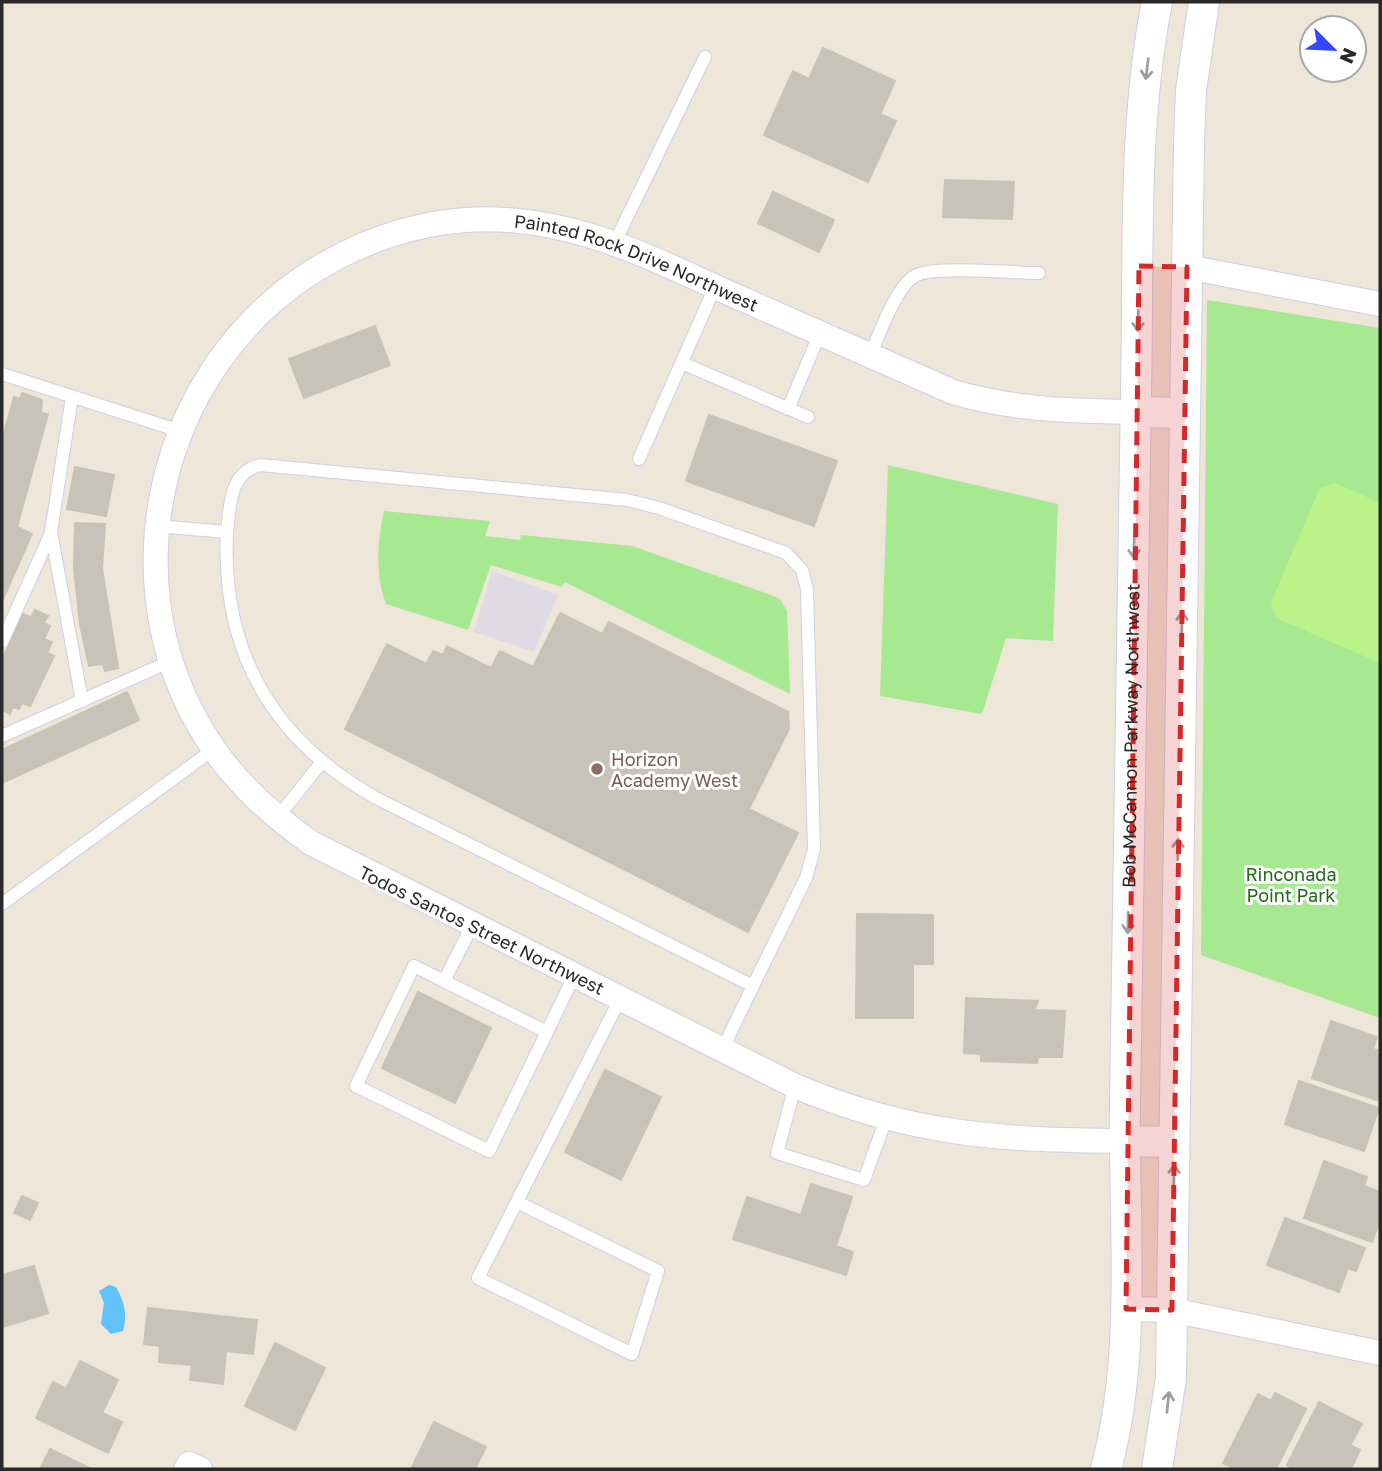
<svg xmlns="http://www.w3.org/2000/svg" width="1382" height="1471" viewBox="0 0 1382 1471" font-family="'Golos Text',sans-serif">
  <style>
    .industrial { fill: #dedbe4 }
    .green { fill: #a6e990 }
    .pitch { fill: #bcf28a }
    .water { fill: #61c2fa }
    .building { fill: #c8c3b9; stroke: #c8c3b3; stroke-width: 2 }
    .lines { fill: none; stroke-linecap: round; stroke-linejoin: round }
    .service-casing { stroke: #ced0e4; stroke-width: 14 }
    .minor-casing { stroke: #ced0e4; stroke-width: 26 }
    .tertiary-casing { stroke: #ced0e4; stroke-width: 32 }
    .service { stroke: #fff; stroke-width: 12 }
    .minor { stroke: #fff; stroke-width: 24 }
    .tertiary { stroke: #fff; stroke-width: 30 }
    .oneway { stroke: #9f9f9f }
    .marked { fill: #d62828; fill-opacity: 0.2; stroke: #d62828; stroke-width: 5; stroke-dasharray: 14 9; stroke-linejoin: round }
    .education-dot { fill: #8d6e63; stroke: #fff; stroke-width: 2.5 }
    .labels { text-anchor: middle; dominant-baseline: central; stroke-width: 6; stroke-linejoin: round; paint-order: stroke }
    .street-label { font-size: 18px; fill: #292929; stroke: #fff }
    .education-label { font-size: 18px; fill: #785e54; stroke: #fff; text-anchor: start }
    .park-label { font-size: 18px; fill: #1d6c13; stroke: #fff }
  </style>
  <rect width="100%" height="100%" fill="#ede6d9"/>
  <path class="industrial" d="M 492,571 L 558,595 L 534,652 L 474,632 Z"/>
  <path class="green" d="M 1207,300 L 1380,328 L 1380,1018 L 1201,955 Z
    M 888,465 L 1058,504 L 1053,641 L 1006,638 L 982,714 L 880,696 Z
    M 384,511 L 490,521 L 485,536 L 520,540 L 521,535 L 632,546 L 771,595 L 780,599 L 787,611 L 790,694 L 565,582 L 562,587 L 491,565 L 468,630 L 386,604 C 375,573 377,543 384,511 Z"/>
  <path class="pitch" d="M 1335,483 L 1380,503 L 1380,663 L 1276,618 L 1271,602 L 1320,488 Z"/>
  <path class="water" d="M 109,1285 L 116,1287 C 124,1301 128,1315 123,1331 L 111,1334 L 101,1324 L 104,1303 L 99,1291 Z"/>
  <path class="building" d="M 823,48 L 895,81 L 880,114 L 896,121 L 868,182 L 764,135 L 793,71 L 809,79 Z
    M 945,180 L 1014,182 L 1012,219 L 943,217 Z
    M 773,192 L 834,220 L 819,252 L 758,223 Z
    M 375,326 L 390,365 L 304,398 L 289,359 Z
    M 22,393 L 42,400 L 41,413 L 48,414 L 17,527 L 32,534 L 2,601 L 2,440 L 14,397 L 20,399 Z
    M 709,415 L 837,461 L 814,526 L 686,481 Z
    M 75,467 L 114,475 L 106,516 L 67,509 Z
    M 75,523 L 105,524 L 102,568 L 118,668 L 105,671 L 103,664 L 89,666 L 80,624 L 74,568 Z
    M 35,610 L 48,616 L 44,623 L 50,626 L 44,639 L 52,642 L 47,653 L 54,656 L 30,706 L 22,703 L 19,709 L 13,707 L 10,714 L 2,710 L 2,660 L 23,614 L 31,617 Z
    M 560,613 L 602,634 L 609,622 L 788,712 L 789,729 L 749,809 L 798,833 L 748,932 L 345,729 L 387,644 L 426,664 L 433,651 L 443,655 L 447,646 L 491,668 L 500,651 L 533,667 Z
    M 127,692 L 139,720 L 2,783 L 2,750 Z
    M 857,914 L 933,915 L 933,964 L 913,964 L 913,1018 L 856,1018 Z
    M 418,992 L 491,1028 L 455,1103 L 382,1068 Z
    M 966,998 L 1038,1001 L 1034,1010 L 1065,1011 L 1062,1057 L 1038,1057 L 1037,1063 L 981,1061 L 981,1054 L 964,1053 Z
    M 1331,1021 L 1377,1037 L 1373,1049 L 1380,1051 L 1380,1101 L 1312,1078 Z
    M 605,1070 L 661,1097 L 621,1180 L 565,1152 Z
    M 1299,1081 L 1379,1108 L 1364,1151 L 1285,1124 Z
    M 1324,1161 L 1367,1177 L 1364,1186 L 1380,1192 L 1380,1220 L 1372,1242 L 1304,1218 Z
    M 811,1184 L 852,1197 L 836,1246 L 853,1252 L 846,1275 L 733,1239 L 747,1197 L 801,1215 Z
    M 22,1196 L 38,1203 L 30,1220 L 14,1213 Z
    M 1285,1218 L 1365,1248 L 1356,1271 L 1348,1268 L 1339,1292 L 1267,1265 Z
    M 34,1266 L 48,1313 L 3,1327 L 2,1275 Z
    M 148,1308 L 257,1320 L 253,1354 L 226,1351 L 223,1384 L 190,1380 L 192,1365 L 159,1362 L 160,1346 L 144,1344 Z
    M 275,1343 L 325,1368 L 295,1430 L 245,1406 Z
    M 80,1361 L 118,1380 L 102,1413 L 122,1422 L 108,1453 L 36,1418 L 53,1382 L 66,1389 Z
    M 1275,1393 L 1306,1409 L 1276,1469 L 1235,1469 L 1223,1463 L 1258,1394 L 1271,1401 Z
    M 1319,1402 L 1362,1424 L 1350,1445 L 1360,1450 L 1351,1469 L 1294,1469 L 1287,1465 Z
    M 434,1422 L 486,1447 L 475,1469 L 411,1469 Z
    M 50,1449 L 91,1469 L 40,1469 Z"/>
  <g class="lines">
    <defs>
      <path id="service" d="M 615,242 L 705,57
        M 870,355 C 879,336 896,286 915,276 C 932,265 1014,273 1039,273
        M 682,363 L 808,417
        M 2,374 L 180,431
        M 72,397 L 51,532 L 82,701
        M 788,409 L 820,333
        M 639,459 L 715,287
        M 157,526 L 227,532 C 221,652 273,741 378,799 L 753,986 L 806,878 L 814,849 L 807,589 L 802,570 L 786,553 L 659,508 L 627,500 L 261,465 C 229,472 230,506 227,532
        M 2,642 L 51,533
        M 2,736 L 171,661
        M 277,818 L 321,763
        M 2,904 L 214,749
        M 444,981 L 547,1032 L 489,1151 L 356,1086 L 414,966 L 444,981 L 472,926
        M 547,1032 L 574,976
        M 722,1050 L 753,986
        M 795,1086 L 777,1153 L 864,1180 L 886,1119
        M 517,1202 L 658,1271 L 632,1354 L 478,1278 C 525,1185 573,1092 620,999"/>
      <g id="minor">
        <path d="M 1187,267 L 1380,304"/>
        <path id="s1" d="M 1125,1141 C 1000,1140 911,1135 795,1086 L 311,843 C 270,814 233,781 206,737 C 117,597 150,408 273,301 C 326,255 396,225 466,220 C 567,213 651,258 740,298 C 811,329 882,361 953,392 C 1014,410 1073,411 1136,412"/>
        <path d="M 1126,1309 L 1172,1310 L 1380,1353"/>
        <path d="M 186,1469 L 189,1464 L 200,1469"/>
      </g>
      <g id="tertiary">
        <path d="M 1136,412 L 1185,413"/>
        <path d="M 1125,1141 L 1174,1142"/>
        <path id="s2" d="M 1106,1469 C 1138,1351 1123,1223 1125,1101 C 1129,865 1131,629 1136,392 C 1139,263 1132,129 1157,2"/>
        <path d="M 1157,1469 L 1171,1378 L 1172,1310 L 1189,142 L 1191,90 L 1204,2"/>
      </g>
    </defs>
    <use href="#service" class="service-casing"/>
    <use href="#minor" class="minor-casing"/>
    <use href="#tertiary" class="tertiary-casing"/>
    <use href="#service" class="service"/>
    <use href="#minor" class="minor"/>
    <use href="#tertiary" class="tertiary"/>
  </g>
  <defs><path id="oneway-shaft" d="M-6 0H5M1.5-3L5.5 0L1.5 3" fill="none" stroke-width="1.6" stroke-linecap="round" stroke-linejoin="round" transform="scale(1.75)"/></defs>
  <g class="oneway">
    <use href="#oneway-shaft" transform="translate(1147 69) rotate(97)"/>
    <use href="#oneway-shaft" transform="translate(1138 321) rotate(91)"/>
    <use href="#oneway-shaft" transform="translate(1134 548) rotate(91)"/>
    <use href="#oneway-shaft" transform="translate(1182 622) rotate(-89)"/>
    <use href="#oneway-shaft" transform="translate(1178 849) rotate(-89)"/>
    <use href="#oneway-shaft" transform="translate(1128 923) rotate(91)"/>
    <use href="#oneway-shaft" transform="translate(1174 1175) rotate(-89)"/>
    <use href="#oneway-shaft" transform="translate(1168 1402) rotate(-84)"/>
  </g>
  <path class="marked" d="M 1139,266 L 1187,267 L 1172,1310 L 1126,1309 Z"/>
  <circle class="education-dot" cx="597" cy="769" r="7"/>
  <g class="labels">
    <g class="street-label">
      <text stroke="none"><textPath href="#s1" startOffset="1899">Painted Rock Drive Northwest</textPath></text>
      <text stroke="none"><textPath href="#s2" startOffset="735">Bob McCannon Parkway Northwest</textPath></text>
      <text transform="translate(482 930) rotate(26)">Todos Santos Street Northwest</text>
    </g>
    <g class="education-label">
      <text x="611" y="759">Horizon<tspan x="611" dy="21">Academy West</tspan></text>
    </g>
    <g class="park-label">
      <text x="1291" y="874">Rinconada<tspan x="1291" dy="21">Point Park</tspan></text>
    </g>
  </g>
  <rect width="1382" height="1471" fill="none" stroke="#292929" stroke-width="7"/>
  <g transform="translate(1333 49) rotate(114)"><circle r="33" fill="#ffffff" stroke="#a9a9a9" stroke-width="2"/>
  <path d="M0-5L12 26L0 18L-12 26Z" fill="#3446ff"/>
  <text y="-10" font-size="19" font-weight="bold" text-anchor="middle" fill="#292929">N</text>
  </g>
</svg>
